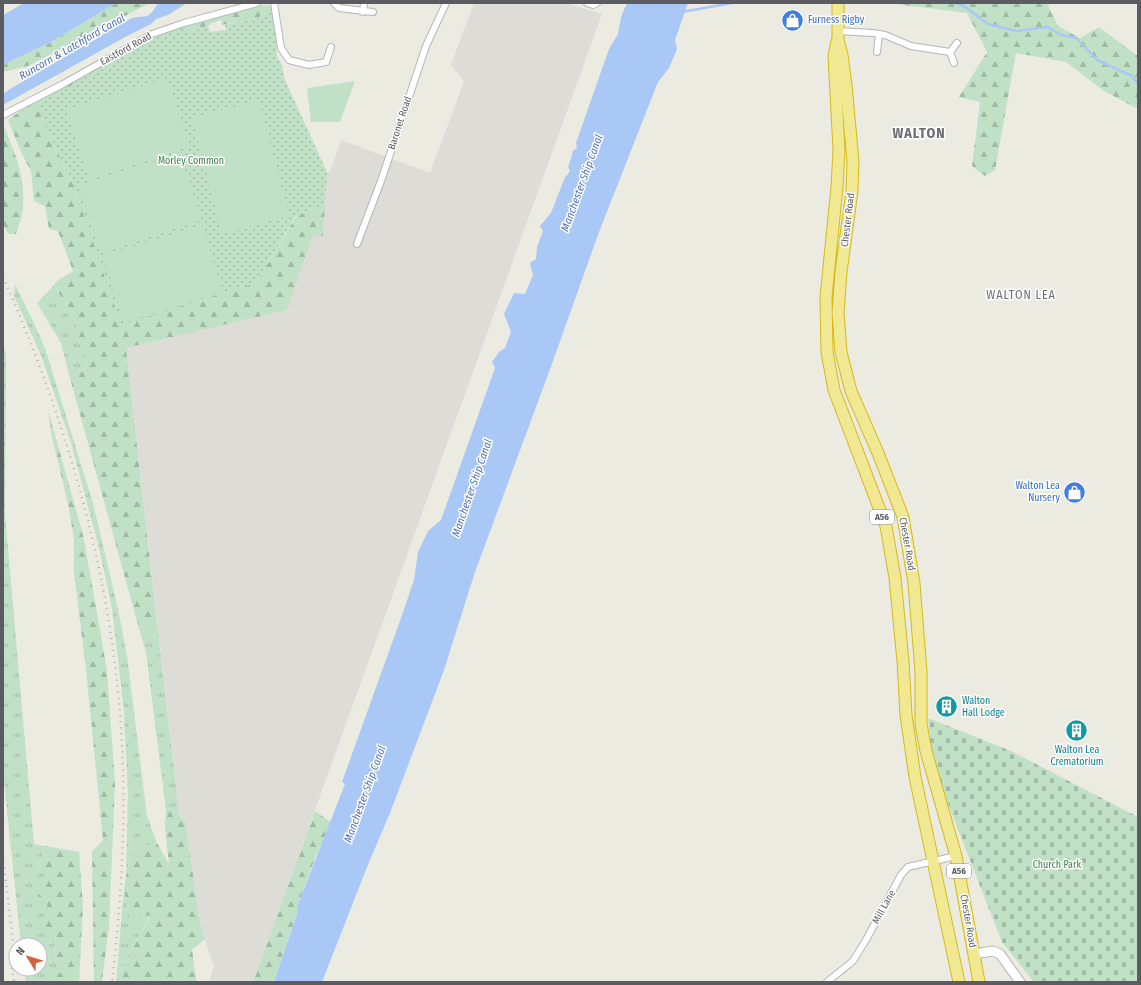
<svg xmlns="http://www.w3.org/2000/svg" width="1141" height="985" viewBox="0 0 1141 985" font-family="'Fira Sans Condensed',sans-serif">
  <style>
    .industrial { fill: #dddcd6 }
    .grass { fill: url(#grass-tufts) }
    .forest { fill: url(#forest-firs) }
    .cemetery { fill: url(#cemetery-stones) }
    .park { fill: url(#park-dots) }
    .garden { fill: #c1e1c6 }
    .water { fill: #a9c8f5 }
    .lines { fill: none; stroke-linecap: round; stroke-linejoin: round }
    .stream { stroke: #a9c8f5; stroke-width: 2.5 }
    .street-casing { stroke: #b5b6bb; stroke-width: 8 }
    .secondary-casing { stroke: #b6b7bd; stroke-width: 11 }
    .highway-casing { stroke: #d5b819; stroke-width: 13 }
    .street { stroke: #fff; stroke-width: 6 }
    .secondary { stroke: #fff; stroke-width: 9 }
    .highway { stroke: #f1e894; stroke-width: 11 }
    .rail { stroke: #b2b3b3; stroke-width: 2.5; stroke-dasharray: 1 5; stroke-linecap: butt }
    .labels { text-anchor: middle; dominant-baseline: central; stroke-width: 3; stroke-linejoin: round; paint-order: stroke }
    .shield { fill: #fff; stroke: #8c8d90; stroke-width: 1 }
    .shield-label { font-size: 9px; font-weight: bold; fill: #5a5c61 }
    .shop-label { font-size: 10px; fill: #366cbe; stroke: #fff; text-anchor: start }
    .street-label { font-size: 10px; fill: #5a5c61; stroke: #fff }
    .park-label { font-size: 10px; fill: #3d7d4b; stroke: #fff }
    .culture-label { font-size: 10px; fill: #0d838f; stroke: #fff; text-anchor: start }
    .water-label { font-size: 11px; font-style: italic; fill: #4f70b5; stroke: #fff }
    .quarter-label { font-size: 12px; letter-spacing: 1px; fill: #6c6e73; stroke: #fff }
    .district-label { font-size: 14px; font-weight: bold; letter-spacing: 1px; fill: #6c6e73; stroke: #fff }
  </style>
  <defs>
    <pattern id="grass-tufts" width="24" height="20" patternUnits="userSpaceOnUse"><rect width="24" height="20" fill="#c1e1c6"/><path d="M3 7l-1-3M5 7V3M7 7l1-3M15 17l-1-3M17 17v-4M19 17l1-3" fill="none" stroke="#a0baa4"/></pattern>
    <pattern id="forest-firs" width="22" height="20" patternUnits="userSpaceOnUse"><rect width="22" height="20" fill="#c1e1c6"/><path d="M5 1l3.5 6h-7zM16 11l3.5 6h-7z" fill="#a0baa4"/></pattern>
    <pattern id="cemetery-stones" width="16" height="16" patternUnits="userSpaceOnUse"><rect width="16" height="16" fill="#c1e1c6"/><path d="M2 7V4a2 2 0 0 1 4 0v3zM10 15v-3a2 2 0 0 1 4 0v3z" fill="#a0baa4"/></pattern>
    <pattern id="park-dots" width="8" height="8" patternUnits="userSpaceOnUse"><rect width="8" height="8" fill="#c1e1c6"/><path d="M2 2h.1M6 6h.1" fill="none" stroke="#a0baa4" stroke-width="1.8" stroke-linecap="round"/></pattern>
  </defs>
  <rect width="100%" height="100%" fill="#ebebe2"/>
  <path class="industrial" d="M 474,3 L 566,3 L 602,14 L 253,982 L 209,982 L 214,967 L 200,925 L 186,824 L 179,813 L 126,348 L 287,310 L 313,234 L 323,236 L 327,172 L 330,172 L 341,140 L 430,173 L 464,81 L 451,65 Z"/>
  <path class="grass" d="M 15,284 L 33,321 L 45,348 L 93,503 L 118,609 L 127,656 L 147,816 L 157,843 L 131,849 L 126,878 L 128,793 L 124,712 L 112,608 L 99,548 L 71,443 L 41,355 L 14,296 Z
    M 54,285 L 76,322 L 80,346 L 88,366 L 70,378 L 61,343 L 37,303 Z
    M 3,341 L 6,355 L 5,514 L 34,844 L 45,846 L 37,871 L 49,875 L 48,902 L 56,932 L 54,958 L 69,967 L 57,975 L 55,982 L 26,982 L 24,969 L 40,969 L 40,945 L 21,945 L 3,772 Z
    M 155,605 L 178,805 L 166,810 L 146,653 L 138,625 L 151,628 L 150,611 Z
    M 124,888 L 128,918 L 151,914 L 117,976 L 121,982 L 116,982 Z"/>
  <path class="forest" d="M 116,3 L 150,3 L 28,66 L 3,72 L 3,65 L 51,42 Z
    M 888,3 L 1047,3 L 1058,26 L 1080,38 L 1099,27 L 1138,56 L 1138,109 L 1104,91 L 1066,62 L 1016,53 L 995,170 L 985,176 L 972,166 L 980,102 L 959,97 L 987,52 L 967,13 Z
    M 265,5 L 267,12 L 254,20 L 248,20 L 222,25 L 221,20 L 212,23 L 208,26 L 187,32 L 185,27 L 55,146 L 75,188 L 121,324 L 256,283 L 296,217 L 313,208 L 325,206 L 323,236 L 313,235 L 287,310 L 126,348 L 155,605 L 150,611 L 155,622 L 150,628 L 138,625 L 70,378 L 88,366 L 80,346 L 76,322 L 54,285 L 57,281 L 73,271 L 58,231 L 49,229 L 45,206 L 34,201 L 31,171 L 21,152 L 8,120 L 23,109 L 86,71 L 152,34 L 257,6 Z
    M 3,124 C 14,151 26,177 23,206 C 23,216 19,225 16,234 L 8,234 L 3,224 Z
    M 48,410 L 83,535 L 96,607 L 107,671 L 115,784 L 109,926 L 102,982 L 94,982 L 92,852 L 103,840 L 86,669 L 74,573 L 74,538 L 68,504 L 52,437 Z
    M 178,805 L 179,814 L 186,824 L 200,925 L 205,939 L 192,950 C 194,961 194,971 197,982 L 121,982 L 117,976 L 151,915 L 128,918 L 124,888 L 131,849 L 157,843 L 169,864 L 165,829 L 166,810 Z
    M 315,811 L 331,822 L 323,842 L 317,853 L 297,907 L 297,913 L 274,982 L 253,982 Z
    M 45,846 L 79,852 L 83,907 L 79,982 L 82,982 L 55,982 L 57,975 L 68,967 L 54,958 L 56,932 L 41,930 L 48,902 L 38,898 L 49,875 L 37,871 Z"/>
  <path class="cemetery" d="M 928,718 L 1011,751 L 1138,817 L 1138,982 L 1034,982 L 1002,942 L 950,809 L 932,757 Z"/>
  <path class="park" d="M 265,5 L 272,7 L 274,11 L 277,56 L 282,66 L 285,80 L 327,172 L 325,206 L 313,208 L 295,217 L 256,283 L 121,325 L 75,188 L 55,146 L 38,104 L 153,39 L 185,26 L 188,32 L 208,26 L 210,32 L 226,30 L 225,25 L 248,20 L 254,20 L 267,12 Z"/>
  <path class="garden" d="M 167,78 L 189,146 L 89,179 L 67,110 Z
    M 355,81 L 340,122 L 311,122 L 307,88 Z
    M 259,100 L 289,216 L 222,234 L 192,118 Z
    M 180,153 L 202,220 L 101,253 L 79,186 Z
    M 202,225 L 223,291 L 124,323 L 103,256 Z"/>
  <path class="water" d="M 24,3 L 116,3 L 51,42 L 3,65 L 3,15 Z
    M 158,3 L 187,3 L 168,15 L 156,19 L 151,24 L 127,36 L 3,105 L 3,94 L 10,89 L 130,19 C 147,13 146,23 158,3 Z
    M 627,3 L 688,3 L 675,40 L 677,49 L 669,68 L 658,82 L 599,232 L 549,372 L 475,572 L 444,670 L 390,813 L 367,867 L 322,982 L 274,982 L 297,914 L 297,907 C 313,866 329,825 345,784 L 342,782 L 401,618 L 414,580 L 418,552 L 428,531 L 441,520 L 495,368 L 492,362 L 499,352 L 505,348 L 511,332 L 504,314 L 514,293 L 525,294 L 533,275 L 530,264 L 531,262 L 536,259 L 537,247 L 543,231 L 540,226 L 551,213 L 565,177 L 568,174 L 570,170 L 568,168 L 573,151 L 577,148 L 576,143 L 609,49 L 618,34 L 621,17 Z"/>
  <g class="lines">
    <path class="stream" d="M 955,3 L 964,6 L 988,24 L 1016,31 L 1048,27 L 1061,35 L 1076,38 L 1097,60 L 1132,76 L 1138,84
      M 682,12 L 732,3"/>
    <defs>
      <path id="street" d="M 274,3 L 281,48 L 289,60 L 309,65 L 326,62 L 331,47
        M 334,3 L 339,8 L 373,12
        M 587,3 L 593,5 L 597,3
        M 363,12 L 364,3
        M 837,31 L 873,33 L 885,35 L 911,46 L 950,52
        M 877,52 L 879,34
        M 954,63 L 950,52 L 957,43
        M 3,115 L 63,84 L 152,34 L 184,23 L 257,3
        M 357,244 L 381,181 L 426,46 L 446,3
        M 827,982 L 853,961 L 866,940 L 901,875 L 908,867 L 956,856"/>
      <path id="secondary" d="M 974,954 L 993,951 L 1000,954 L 1020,982"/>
      <path id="highway" d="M 838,3 L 838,40 L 842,55 L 846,85 L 853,161 L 852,191 L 841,272 L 838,313 L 841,352 L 851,391 L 878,453 L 903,517 L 914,583 L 921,672 L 921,724 L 926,751 L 956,856 L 979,982
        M 837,41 L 834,56 L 839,150 L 837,187 L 826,297 L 827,352 L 834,390 L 886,526 L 895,578 L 903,661 L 906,715 L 915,777 L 959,982"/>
    </defs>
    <use href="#street" class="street-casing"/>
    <use href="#secondary" class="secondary-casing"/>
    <use href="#highway" class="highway-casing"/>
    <use href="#street" class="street"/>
    <use href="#secondary" class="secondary"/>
    <use href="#highway" class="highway"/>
    <path class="rail" d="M 3,277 C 72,432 119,601 123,772 C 125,842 120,912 112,982
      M 3,856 L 16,969
      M 11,962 L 14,982"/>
  </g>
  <defs>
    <symbol id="shop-disc" viewBox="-11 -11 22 22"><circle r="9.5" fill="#3f7fe0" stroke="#fff"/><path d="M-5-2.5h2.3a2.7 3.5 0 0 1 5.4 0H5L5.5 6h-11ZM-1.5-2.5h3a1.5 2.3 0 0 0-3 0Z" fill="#fff"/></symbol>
    <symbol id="building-disc" viewBox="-11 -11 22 22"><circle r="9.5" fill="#0f9aa8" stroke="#fff"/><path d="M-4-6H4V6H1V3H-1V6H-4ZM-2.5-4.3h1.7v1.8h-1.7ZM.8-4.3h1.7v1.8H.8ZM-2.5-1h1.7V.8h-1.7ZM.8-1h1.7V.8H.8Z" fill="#fff"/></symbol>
  </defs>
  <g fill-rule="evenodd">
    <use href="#shop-disc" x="780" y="8" width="25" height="25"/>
    <use href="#shop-disc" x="1062" y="480" width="25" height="25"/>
    <use href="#building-disc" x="934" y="694" width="25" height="25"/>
    <use href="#building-disc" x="1064" y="718" width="25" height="25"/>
  </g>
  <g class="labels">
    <g class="shield">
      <rect x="870" y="510" width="24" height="14" rx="3"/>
      <rect x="947" y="864" width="24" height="14" rx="3"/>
    </g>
    <g class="shield-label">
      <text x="882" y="517">A56</text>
      <text x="959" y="871">A56</text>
    </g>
    <g class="shop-label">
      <text x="808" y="20">Furness Rigby</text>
      <text x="1060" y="486" text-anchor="end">Walton Lea<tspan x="1060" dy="12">Nursery</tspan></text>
    </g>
    <g class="street-label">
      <text transform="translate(126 49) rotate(-29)">Eastford Road</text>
      <text transform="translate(400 123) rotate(-72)">Baronet Road</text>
      <text transform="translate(848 220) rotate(-83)">Chester Road</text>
      <text transform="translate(907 544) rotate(80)">Chester Road</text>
      <text transform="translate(884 907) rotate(-61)">Mill Lane</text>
      <text transform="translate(968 921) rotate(80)">Chester Road</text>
    </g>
    <g class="park-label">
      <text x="191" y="161">Morley Common</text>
      <text x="1057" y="865">Church Park</text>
    </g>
    <g class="culture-label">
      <text x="962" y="701">Walton<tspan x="962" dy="12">Hall Lodge</tspan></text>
      <text x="1077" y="750" text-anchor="middle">Walton Lea<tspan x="1077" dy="12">Crematorium</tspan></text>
    </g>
    <g class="water-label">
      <text transform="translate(72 47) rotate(-30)">Runcorn &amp; Latchford Canal</text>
      <text transform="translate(582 183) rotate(-70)">Manchester Ship Canal</text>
      <text transform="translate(472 488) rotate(-71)">Manchester Ship Canal</text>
      <text transform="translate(365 794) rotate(-70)">Manchester Ship Canal</text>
    </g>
    <g class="quarter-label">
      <text x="1021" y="295">WALTON LEA</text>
    </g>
    <g class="district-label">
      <text x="919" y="133">WALTON</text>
    </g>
  </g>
  <rect width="1141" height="985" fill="none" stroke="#5a5c61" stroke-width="8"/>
  <g transform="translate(28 957) rotate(308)"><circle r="19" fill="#ffffff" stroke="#bdbec0"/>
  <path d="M0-3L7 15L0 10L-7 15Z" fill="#d5623f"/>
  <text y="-6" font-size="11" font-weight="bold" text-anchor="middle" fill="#5a5c61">N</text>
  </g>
</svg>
